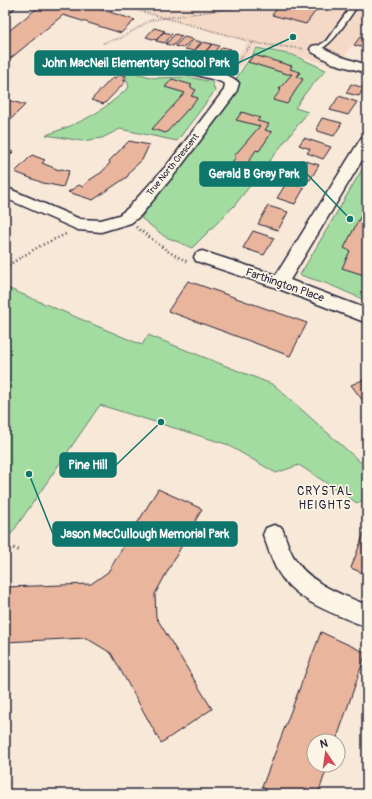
<svg xmlns="http://www.w3.org/2000/svg" width="372" height="799" viewBox="0 0 372 799" font-family="Pangolin,sans-serif">
  <style>
    .built { fill: #f4d9c6 }
    .green { fill: #a3dca1; stroke: #627f6e }
    .building { fill: #e9b59d; stroke: #22223b }
    .lines { fill: none; stroke-linecap: round; stroke-linejoin: round }
    .service-casing { stroke: #22223b; stroke-width: 3 }
    .minor-casing { stroke: #22223b; stroke-width: 3 }
    .tertiary-casing { stroke: #22223b; stroke-width: 3 }
    .path-far2 { stroke: #22223b; stroke-width: 2; stroke-dasharray: 0.5 2; stroke-linecap: butt }
    .path-far1 { stroke: #22223b; stroke-width: 2.5; stroke-dasharray: 1 3; stroke-linecap: butt }
    .path { stroke: #22223b; stroke-width: 3; stroke-dasharray: 1 3.5; stroke-linecap: butt }
    .service { fill: #fcf5e5; fill-rule: evenodd }
    .minor { fill: #fcf5e5; fill-rule: evenodd }
    .tertiary { fill: #fcf5e5; fill-rule: evenodd }
    .labels { text-anchor: middle; dominant-baseline: central; stroke-width: 3.5; stroke-linejoin: round; paint-order: stroke }
    .far-street-label { font-size: 9px; fill: #22223b; stroke: #fcf5e5 }
    .street-label { font-size: 11px; fill: #22223b; stroke: #fcf5e5 }
    .neighbourhood-label { font-size: 12px; letter-spacing: 1px; fill: #22223b; stroke: #fcf5e5 }
    .leader { fill: none; stroke: #0f766e; stroke-width: 1.5 }
    .callout-dot { fill: #0f766e; stroke: #fcf5e5; stroke-width: 1.5 }
    .callout { fill: #0f766e; stroke: #0f766e; stroke-width: 1.5 }
    .callout-label { font-size: 12px; text-anchor: middle; font-weight: bold; fill: #fff }
  </style>
  <rect width="100%" height="100%" fill="#f8e8d7"/>
  <filter id="ink" filterUnits="userSpaceOnUse"><feTurbulence type="fractalNoise" baseFrequency=".025" numOctaves="2"/><feDisplacementMap in="SourceGraphic" scale="8" xChannelSelector="R" yChannelSelector="G"/><feConvolveMatrix kernelMatrix="1 2 1 2 8 2 1 2 1" color-interpolation-filters="sRGB"/></filter>
  <g filter="url(#ink)">
    <path class="built" d="M 151,5 L 367,5 L 367,27 L 347,52 L 341,68 L 258,45 L 237,71 L 228,67 L 248,42 L 144,12 Z"/>
    <path class="green" d="M 257,48 L 293,55 L 326,70 L 306,92 L 295,108 L 308,112 L 234,206 L 192,248 L 164,236 L 141,218 Z
      M 125,74 L 140,74 L 154,78 L 189,77 L 212,82 L 215,91 L 177,141 L 120,129 L 102,138 L 82,141 L 46,135 C 83,122 100,114 129,87 Z
      M 367,161 L 367,301 L 328,284 L 300,275 Z
      M 5,287 L 142,345 L 148,335 L 274,385 L 367,468 L 367,499 L 357,503 L 299,465 L 276,473 L 226,444 L 100,405 L 5,543 Z"/>
    <path class="building" d="M 41,5 L 87,5 L 135,20 L 121,33 L 63,15 L 5,63 L 5,34 Z
      M 280,5 L 320,5 L 306,24 L 272,15 Z
      M 154,28 L 165,31 L 156,40 L 146,37 Z
      M 163,32 L 172,34 L 165,43 L 156,41 Z
      M 175,34 L 182,36 L 173,46 L 166,44 Z
      M 184,37 L 192,39 L 183,48 L 175,46 Z
      M 360,37 L 367,39 L 367,49 L 354,45 Z
      M 193,40 L 201,42 L 194,51 L 185,49 Z
      M 203,42 L 212,44 L 203,54 L 194,51 Z
      M 212,44 L 219,46 L 211,57 L 204,54 Z
      M 222,47 L 231,49 L 224,58 L 215,56 Z
      M 254,55 L 292,66 L 290,69 L 300,72 L 297,77 L 303,79 L 287,104 L 273,100 L 281,90 L 279,89 L 292,74 L 287,74 L 248,62 Z
      M 119,74 L 126,76 L 123,80 L 126,81 L 104,104 L 91,100 L 113,77 L 116,78 Z
      M 172,79 L 192,85 L 190,87 L 196,90 L 191,96 L 198,98 L 166,133 L 152,129 L 185,93 L 165,87 Z
      M 351,84 L 364,88 L 359,96 L 346,93 Z
      M 339,96 L 357,102 L 348,115 L 330,110 Z
      M 5,99 L 25,105 L 5,125 Z
      M 242,112 L 260,118 L 257,121 L 269,124 L 265,130 L 272,132 L 259,151 L 256,150 L 239,177 L 225,172 L 236,157 L 234,156 L 260,126 L 236,120 Z
      M 322,118 L 342,123 L 334,136 L 318,131 L 317,127 Z
      M 304,138 L 331,147 L 323,159 L 307,153 L 310,149 L 299,145 Z
      M 129,141 L 149,145 L 142,160 L 132,169 L 127,177 L 93,200 L 68,192 L 79,185 L 83,187 L 88,181 L 102,172 L 110,163 L 109,161 Z
      M 5,149 L 13,152 L 5,160 Z
      M 32,155 L 45,160 L 42,163 L 59,170 L 61,169 L 69,171 L 63,187 L 43,183 L 15,172 Z
      M 302,160 L 319,165 L 310,180 L 293,174 Z
      M 287,182 L 304,188 L 295,204 L 277,198 Z
      M 367,204 L 367,276 L 342,268 L 350,251 L 344,248 Z
      M 268,206 L 288,212 L 278,230 L 258,224 Z
      M 253,231 L 274,238 L 264,255 L 243,248 Z
      M 188,281 L 307,323 L 290,356 L 168,311 Z
      M 367,378 L 367,406 L 351,385 Z
      M 158,489 L 202,509 L 155,594 L 156,617 L 212,709 L 161,743 L 111,653 L 86,638 L 5,642 L 5,587 L 91,584 L 108,572 Z
      M 367,525 L 367,575 L 351,568 Z
      M 321,632 L 366,653 L 336,741 L 314,741 L 314,765 L 328,765 L 318,794 L 274,794 L 262,787 Z"/>
    <g class="lines">
      <defs>
        <path id="service" d="M 352,5 L 358,5 C 350,16 329,52 315,50 L 315,48 L 326,41 Z"/>
        <path id="minor" d="M 317,45 L 342,57 L 367,65 L 367,73 L 332,63 L 312,52 L 310,49 L 312,46 Z
          M 138,55 C 157,58 229,69 239,83 L 236,93 L 178,170 L 140,216 L 131,223 L 101,232 L 78,230 L 5,198 L 5,187 L 80,219 L 101,220 L 119,215 L 128,208 L 168,164 L 224,90 L 225,84 L 219,81 L 170,68 L 133,62 L 131,59 L 133,56 Z
          M 367,135 L 367,152 L 290,280 L 367,309 L 367,323 L 274,287 L 196,261 L 194,257 L 196,253 L 202,251 L 276,275 L 360,140 L 362,137 Z
          M 274,525 L 282,528 C 285,536 288,546 292,554 C 306,582 340,594 367,605 L 367,627 C 335,614 295,602 277,570 C 271,559 268,547 263,535 L 266,528 Z"/>
        <path id="tertiary" d="M 5,5 L 16,5 L 10,11 L 5,12 Z"/>
      </defs>
      <use href="#service" class="service-casing"/>
      <use href="#minor" class="minor-casing"/>
      <use href="#tertiary" class="tertiary-casing"/>
      <path class="path-far2" d="M 118,5 L 260,44 L 305,49
        M 103,43 L 121,38 L 151,20 L 233,8 L 235,5
        M 232,69 L 253,42"/>
      <path class="path-far1" d="M 136,227 L 169,252 L 188,262
        M 5,267 L 40,246 L 66,234"/>
      <path class="path" d="M 5,545 L 21,551"/>
      <use href="#service" class="service"/>
      <use href="#minor" class="minor"/>
      <use href="#tertiary" class="tertiary"/>
    </g>
  </g>
  <g class="labels">
    <g class="far-street-label">
      <text transform="translate(173 165) rotate(-51)">True North Crescent</text>
    </g>
    <g class="street-label">
      <text transform="translate(285 285) rotate(19)">Farthington Place</text>
    </g>
    <g class="neighbourhood-label">
      <text x="325" y="491">CRYSTAL<tspan x="325" dy="14">HEIGHTS</tspan></text>
    </g>
  </g>
  <path class="leader" d="M293 37L238 63M350 219L307 174M161 422L116 465M29 474L53 534"/>
  <g class="callout-dot">
    <circle cx="293" cy="37" r="4"/>
    <circle cx="350" cy="219" r="4"/>
    <circle cx="161" cy="422" r="4"/>
    <circle cx="29" cy="474" r="4"/>
  </g>
  <g class="callout">
    <rect x="35" y="51" width="203" height="24" rx="4"/>
    <rect x="200" y="162" width="107" height="24" rx="4"/>
    <rect x="60" y="453" width="56" height="24" rx="4"/>
    <rect x="53" y="522" width="184" height="24" rx="4"/>
  </g>
  <g class="callout-label">
    <text x="136" y="67">John MacNeil Elementary School Park</text>
    <text x="254" y="178">Gerald B Gray Park</text>
    <text x="88" y="469">Pine Hill</text>
    <text x="145" y="538">Jason MacCullough Memorial Park</text>
  </g>
  <rect width="372" height="799" fill="none" stroke="#fcf5e5" stroke-width="20"/>
  <rect x="10" y="10" width="352" height="779" fill="none" stroke="#22223b" stroke-width="1.5" filter="url(#ink)"/>
  <g transform="translate(326 753) rotate(347)"><circle r="19" fill="#fcf5e5" stroke="#a5a1a1"/>
  <path d="M0-3L7 15L0 10L-7 15Z" fill="#d1495b"/>
  <text y="-6" font-size="11" font-weight="bold" text-anchor="middle" fill="#22223b">N</text>
  </g>
</svg>
